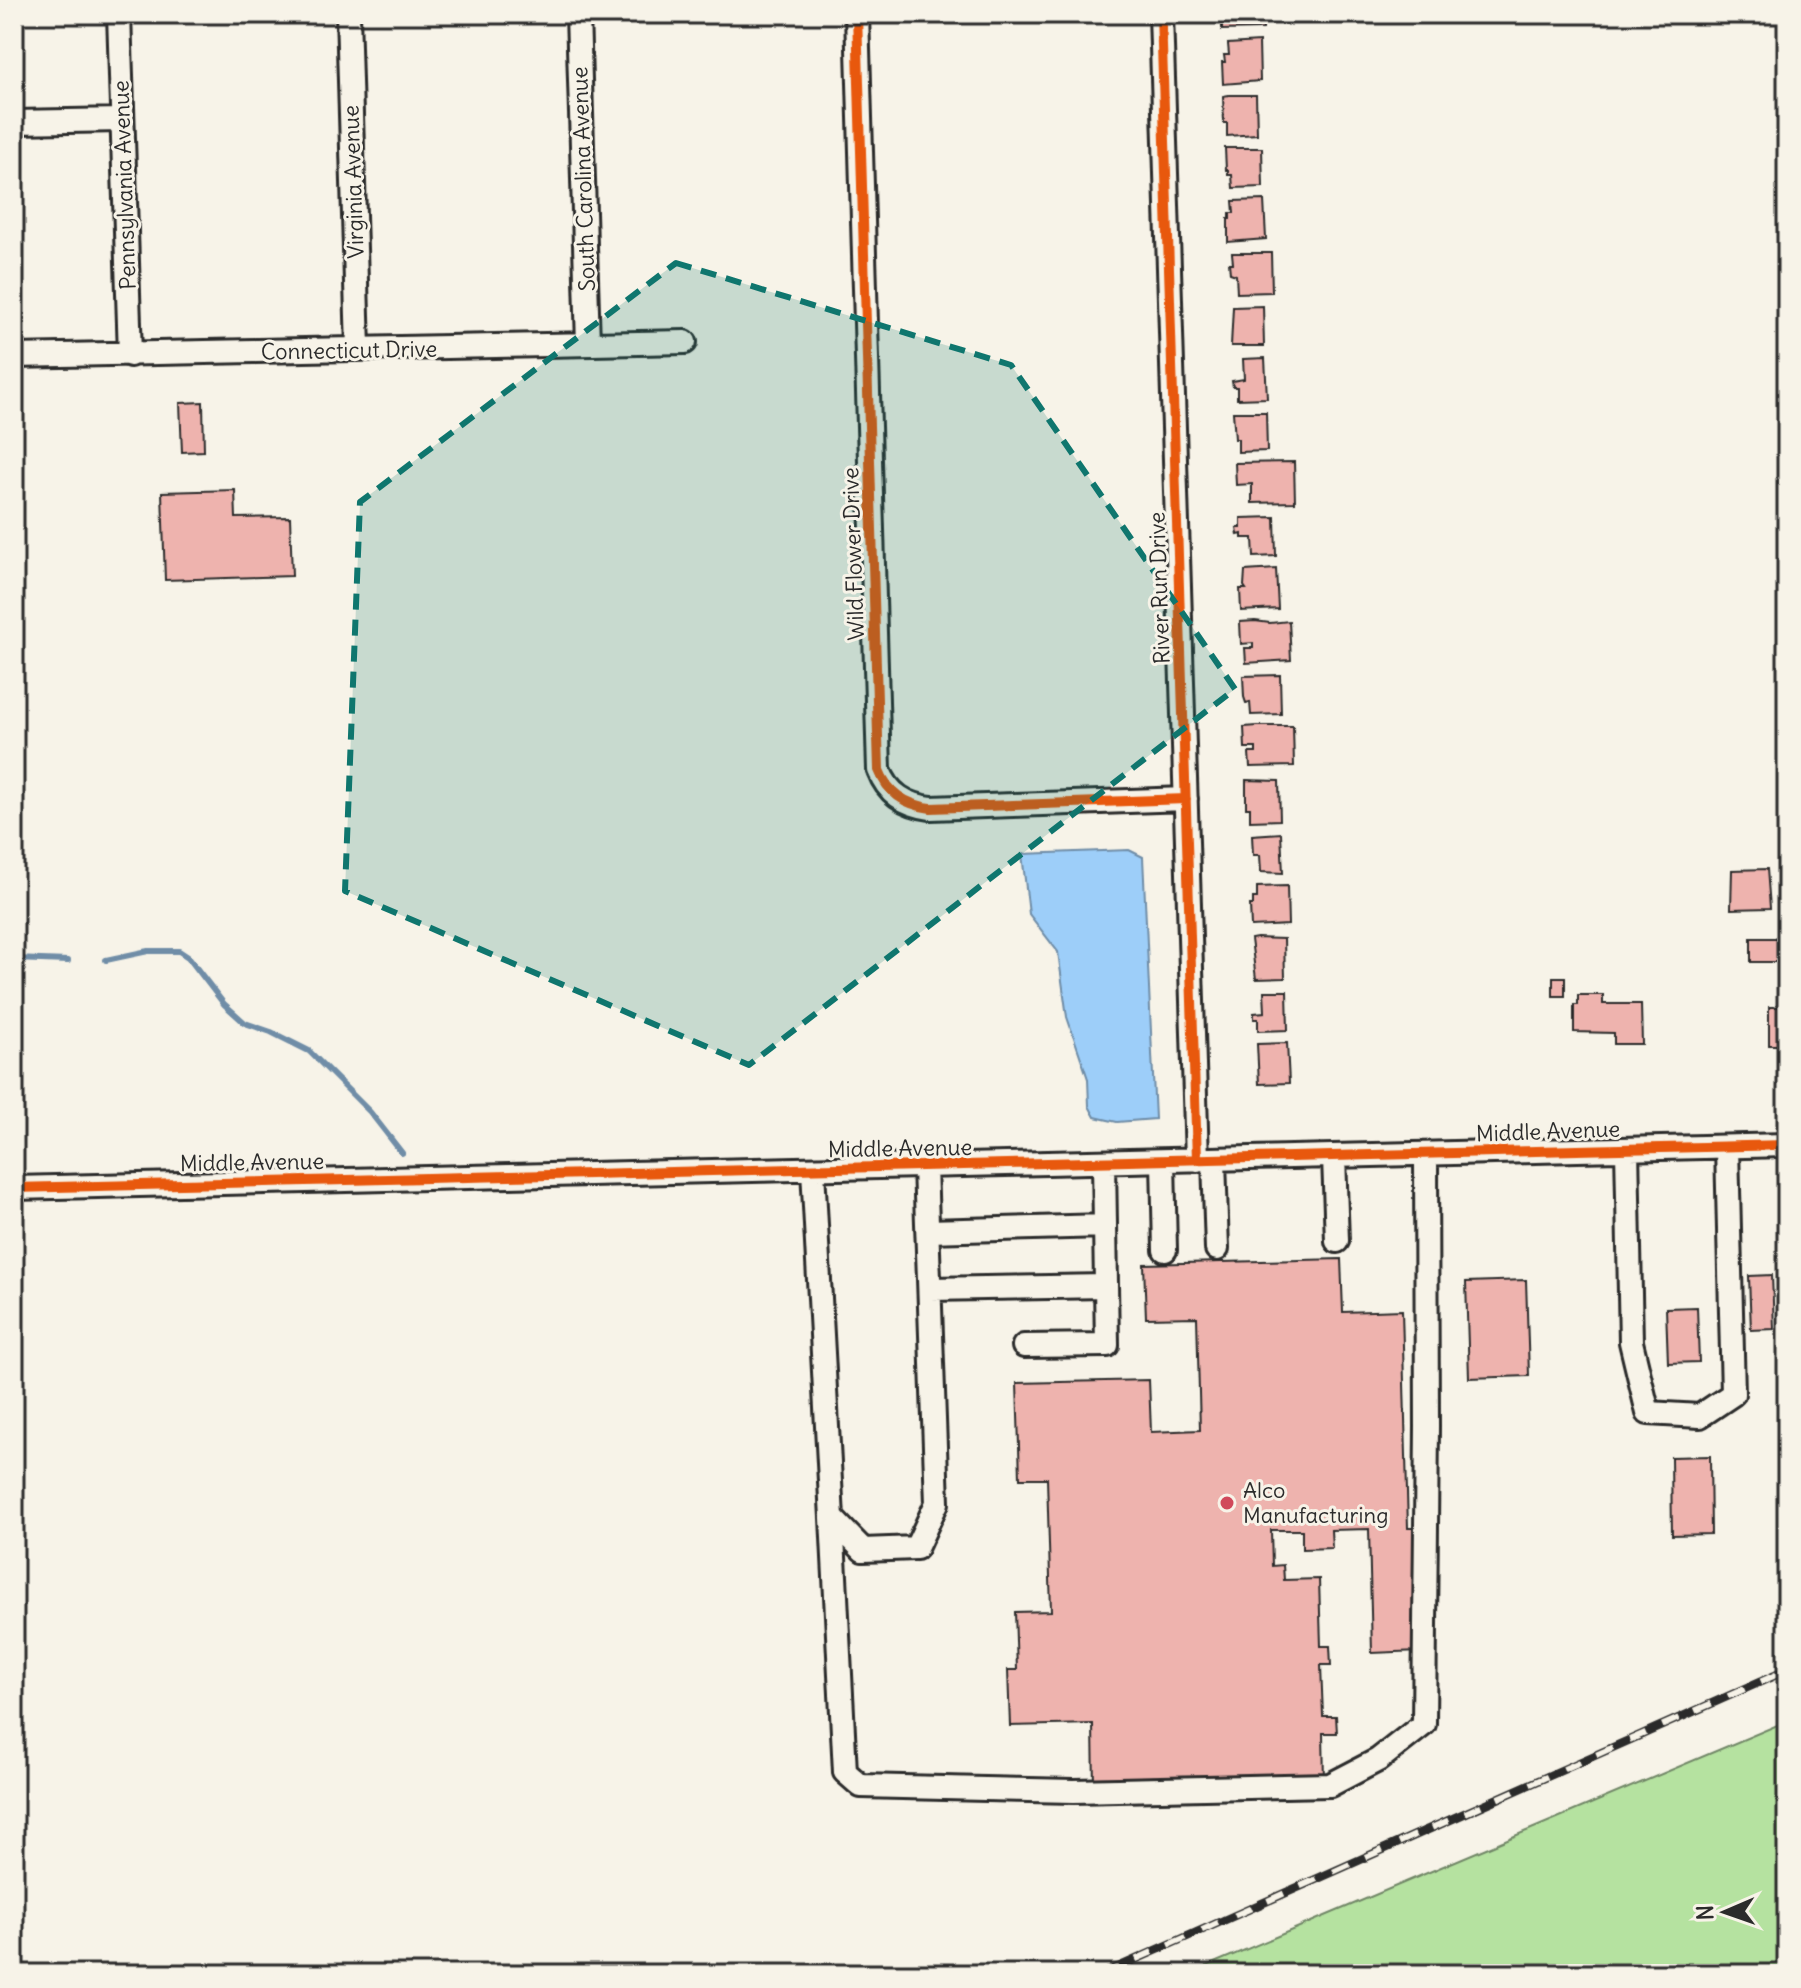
<svg xmlns="http://www.w3.org/2000/svg" width="1801" height="1988" viewBox="0 0 1801 1988" font-family="Delius,sans-serif">
  <style>
    .green { fill: #b5e2a0; stroke: #708666; stroke-width: 2 }
    .water { fill: #9dcef9; stroke: #6f8da7; stroke-width: 2 }
    .lines { fill: none; stroke-linecap: round; stroke-linejoin: round }
    .stream { stroke: #6f8da7; stroke-width: 6 }
    .building { fill: #eeb3ae; stroke: #2b2b2b; stroke-width: 2 }
    .minor-casing { stroke: #2b2b2b; stroke-width: 28 }
    .minor { stroke: #f7f3e8; stroke-width: 22 }
    .rail-casing { stroke: #2b2b2b; stroke-width: 9 }
    .rail { stroke: #f7f3e8; stroke-width: 6; stroke-dasharray: 18; stroke-linecap: butt }
    .cycleway-casing { stroke: #f7f3e8; stroke-width: 15 }
    .cycleway { stroke: #e8590c; stroke-width: 10 }
    .marked { fill: #0f766e; fill-opacity: 0.2; stroke: #0f766e; stroke-width: 6; stroke-dasharray: 16 10; stroke-linejoin: round }
    .poi-dot { fill: #d1495b; stroke: #f7f3e8; stroke-width: 3 }
    .labels { text-anchor: middle; dominant-baseline: central; stroke-width: 6; stroke-linejoin: round; paint-order: stroke }
    .street-label { font-size: 22px; fill: #2b2b2b; stroke: #f7f3e8 }
    .poi-label { font-size: 22px; fill: #2b2b2b; stroke: #f7f3e8; text-anchor: start }
  </style>
  <rect width="100%" height="100%" fill="#f7f3e8"/>
  <filter id="ink" filterUnits="userSpaceOnUse"><feTurbulence type="fractalNoise" baseFrequency=".0125" numOctaves="2"/><feDisplacementMap in="SourceGraphic" scale="16" xChannelSelector="R" yChannelSelector="G"/><feConvolveMatrix kernelMatrix="1 2 1 2 8 2 1 2 1" color-interpolation-filters="sRGB"/></filter>
  <g filter="url(#ink)">
    <path class="green" d="M 1787,1721 L 1787,1974 L 1188,1974 Z"/>
    <path class="water" d="M 1129,850 L 1143,857 L 1155,1119 L 1117,1122 L 1095,1117 L 1089,1106 L 1088,1079 L 1067,1017 L 1058,952 L 1029,914 L 1022,854 Z"/>
    <g class="lines">
      <path class="stream" d="M 14,959 L 68,961
        M 106,960 L 148,951 L 179,951 L 188,957 L 224,1004 L 245,1023 L 271,1032 L 309,1051 L 370,1112 L 402,1153"/>
    </g>
    <path class="building" d="M 1222,14 L 1263,14 L 1263,29 L 1222,30 Z
      M 1259,42 L 1260,81 L 1223,84 L 1222,62 L 1225,62 L 1224,55 L 1229,55 L 1228,44 Z
      M 1229,95 L 1256,95 L 1257,134 L 1227,136 L 1227,123 L 1224,123 L 1223,96 Z
      M 1225,148 L 1262,148 L 1263,187 L 1233,188 L 1232,175 L 1228,175 L 1228,170 L 1226,170 Z
      M 1264,200 L 1266,239 L 1228,242 L 1228,219 L 1230,219 L 1230,213 L 1234,213 L 1233,201 Z
      M 1232,253 L 1271,253 L 1272,292 L 1237,293 L 1236,275 L 1230,273 L 1229,263 L 1233,263 Z
      M 1263,306 L 1264,346 L 1231,346 L 1233,307 Z
      M 1265,358 L 1267,398 L 1237,399 L 1237,387 L 1233,387 L 1232,381 L 1244,379 L 1243,359 Z
      M 203,402 L 204,451 L 182,452 L 180,403 Z
      M 1233,412 L 1266,412 L 1267,451 L 1238,452 L 1238,439 L 1235,439 Z
      M 1294,462 L 1295,502 L 1252,503 L 1252,484 L 1236,485 L 1235,463 Z
      M 235,490 L 236,518 L 290,517 L 292,576 L 165,580 L 162,492 Z
      M 1275,517 L 1276,556 L 1254,557 L 1253,538 L 1242,538 L 1242,534 L 1238,535 L 1237,528 L 1241,528 L 1241,518 Z
      M 1276,569 L 1278,609 L 1241,611 L 1240,589 L 1246,589 L 1244,586 L 1245,571 Z
      M 1255,621 L 1270,623 L 1289,621 L 1291,660 L 1246,663 L 1245,648 L 1253,648 L 1253,643 L 1241,644 L 1240,622 Z
      M 1280,675 L 1281,714 L 1251,715 L 1250,702 L 1246,703 L 1244,697 L 1243,676 Z
      M 1258,726 L 1293,726 L 1294,766 L 1250,767 L 1249,753 L 1256,753 L 1256,748 L 1245,748 L 1244,727 Z
      M 1246,780 L 1279,781 L 1280,820 L 1250,821 L 1250,808 L 1246,808 Z
      M 1281,833 L 1283,873 L 1261,872 L 1260,855 L 1253,855 L 1252,835 Z
      M 1767,869 L 1770,908 L 1731,909 L 1732,870 Z
      M 1287,886 L 1288,925 L 1251,927 L 1250,905 L 1253,905 L 1253,898 L 1257,898 L 1257,887 Z
      M 1257,938 L 1284,939 L 1285,978 L 1256,979 L 1251,939 Z
      M 1751,938 L 1787,938 L 1787,962 L 1751,962 Z
      M 1553,977 L 1565,977 L 1565,996 L 1553,996 Z
      M 1264,991 L 1287,991 L 1288,1030 L 1258,1031 L 1258,1019 L 1254,1019 L 1254,1013 L 1265,1012 Z
      M 1578,995 L 1603,995 L 1603,1004 L 1641,1004 L 1642,1044 L 1614,1044 L 1614,1033 L 1574,1032 L 1574,1005 L 1578,1005 Z
      M 1769,1007 L 1787,1007 L 1787,1052 L 1778,1052 L 1778,1045 L 1769,1045 Z
      M 1287,1043 L 1289,1083 L 1259,1084 L 1257,1044 Z
      M 1341,1259 L 1343,1312 L 1402,1310 L 1408,1528 L 1416,1528 L 1420,1651 L 1372,1653 L 1369,1529 L 1331,1530 L 1332,1548 L 1302,1549 L 1302,1530 L 1271,1530 L 1272,1566 L 1283,1565 L 1284,1580 L 1319,1579 L 1321,1646 L 1330,1646 L 1331,1665 L 1321,1665 L 1323,1716 L 1336,1716 L 1337,1733 L 1323,1733 L 1324,1781 L 1094,1787 L 1093,1724 L 1010,1726 L 1008,1670 L 1017,1670 L 1015,1612 L 1051,1611 L 1047,1478 L 1020,1478 L 1017,1383 L 1149,1380 L 1151,1432 L 1200,1430 L 1197,1317 L 1146,1318 L 1144,1264 Z
      M 1772,1275 L 1774,1329 L 1751,1330 L 1749,1276 Z
      M 1526,1280 L 1529,1376 L 1469,1378 L 1466,1282 Z
      M 1697,1307 L 1699,1362 L 1668,1363 L 1666,1308 Z
      M 1710,1456 L 1711,1534 L 1672,1535 L 1671,1457 Z"/>
    <g class="lines">
      <defs>
        <path id="minor" d="M 119,14 L 130,355
          M 348,14 L 358,349
          M 578,14 L 588,344
          M 857,14 L 879,770 C 888,794 906,805 931,808 L 1186,799
          M 1161,14 L 1197,1160
          M 14,122 L 122,120
          M 14,356 L 685,342
          M 1627,1149 L 1631,1342 L 1648,1413 L 1700,1416 L 1733,1394 L 1727,1147
          M 1334,1157 L 1337,1241
          M 1214,1160 L 1217,1249
          M 1163,1161 L 1165,1250
          M 813,1170 L 832,1518 L 863,1550 L 916,1548 L 937,1503 L 925,1167
          M 14,1188 L 1787,1145
          M 928,1231 L 1104,1226
          M 930,1289 L 1106,1286
          M 1024,1346 L 1107,1345 L 1104,1163
          M 832,1518 L 845,1772 L 861,1786 L 1074,1791 L 1330,1785 L 1378,1760 L 1424,1724 L 1427,1427 L 1426,1155"/>
      </defs>
      <use href="#minor" class="minor-casing"/>
      <use href="#minor" class="minor"/>
      <defs>
        <path id="rail" d="M 1103,1974 L 1787,1670"/>
      </defs>
      <use href="#rail" class="rail-casing"/>
      <use href="#rail" class="rail"/>
      <defs>
        <path id="cycleway" d="M 857,14 L 879,770 C 888,794 906,805 931,808 L 1186,799
          M 1161,14 L 1197,1160
          M 14,1188 L 1787,1145"/>
      </defs>
      <use href="#cycleway" class="cycleway-casing"/>
      <use href="#cycleway" class="cycleway"/>
    </g>
  </g>
  <path class="marked" d="M 676,263 L 1011,365 L 1235,689 L 749,1065 L 345,891 L 360,502 Z"/>
  <circle class="poi-dot" cx="1227" cy="1503" r="8"/>
  <g class="labels">
    <g class="street-label">
      <text transform="translate(583 179) rotate(-92)">South Carolina Avenue</text>
      <text transform="translate(353 182) rotate(-92)">Virginia Avenue</text>
      <text transform="translate(124 185) rotate(-92)">Pennsylvania Avenue</text>
      <text transform="translate(349 350) rotate(-1)">Connecticut Drive</text>
      <text transform="translate(853 554) rotate(-92)">Wild Flower Drive</text>
      <text transform="translate(1159 588) rotate(-92)">River Run Drive</text>
      <text transform="translate(1548 1131) rotate(-2)">Middle Avenue</text>
      <text transform="translate(900 1148) rotate(-1)">Middle Avenue</text>
      <text transform="translate(252 1162) rotate(-1)">Middle Avenue</text>
    </g>
    <g class="poi-label">
      <text x="1243" y="1490">Alco<tspan x="1243" dy="25">Manufacturing</tspan></text>
    </g>
  </g>
  <rect width="1801" height="1988" fill="none" stroke="#f7f3e8" stroke-width="48"/>
  <rect x="24" y="24" width="1753" height="1940" fill="none" stroke="#2b2b2b" stroke-width="3" filter="url(#ink)"/>
  <g transform="translate(1725 1912) rotate(268)" stroke="#f7f3e8" stroke-width="6" paint-order="stroke">
  <path d="M0-6L14 30L0 20L-14 30Z" fill="#2b2b2b"/>
  <text y="-12" font-size="22" font-weight="bold" text-anchor="middle" fill="#2b2b2b">N</text>
  </g>
</svg>
